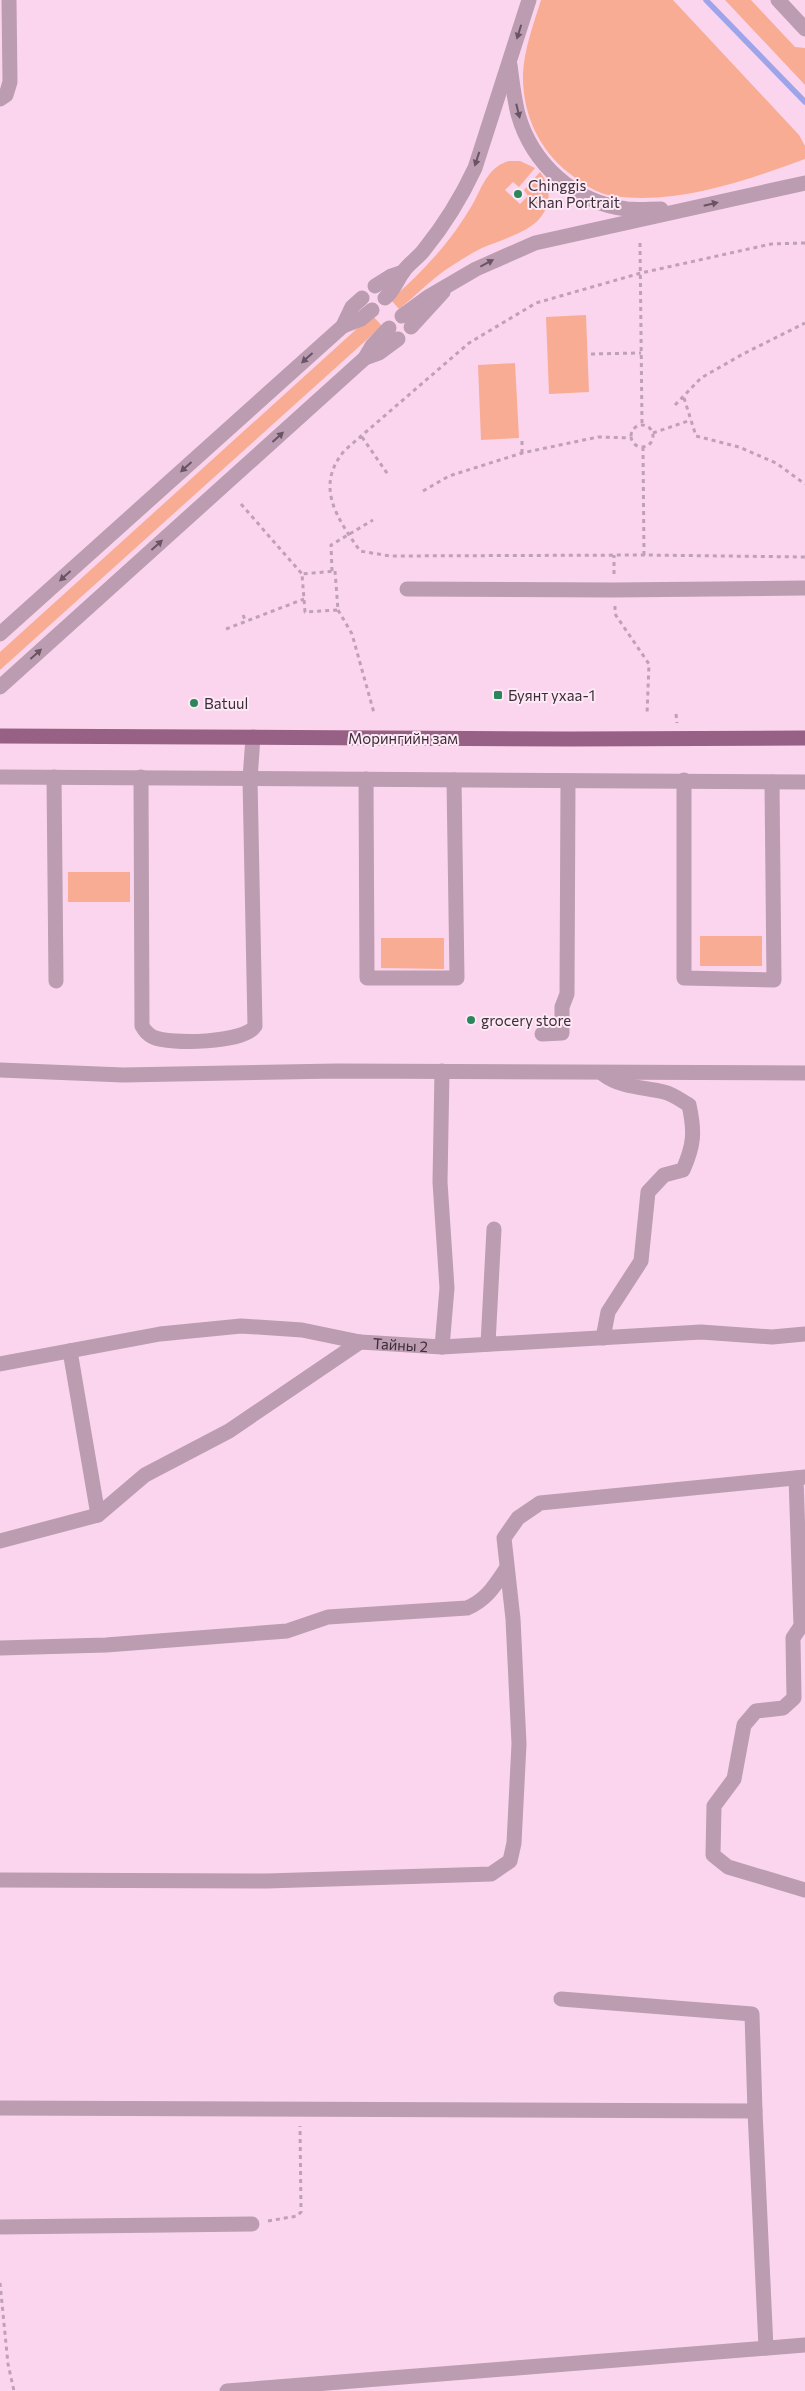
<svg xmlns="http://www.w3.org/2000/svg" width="805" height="2391" viewBox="0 0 805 2391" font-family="Commissioner,sans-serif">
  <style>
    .green { fill: #f8ac93 }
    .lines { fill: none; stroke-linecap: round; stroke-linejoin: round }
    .stream { stroke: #9da4ea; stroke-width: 5.5 }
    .path { stroke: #c0a0b4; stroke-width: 3; stroke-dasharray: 4 4; stroke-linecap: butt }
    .minor { stroke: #bb9cb0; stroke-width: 15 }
    .major { stroke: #976186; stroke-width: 15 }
    .oneway { fill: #6a5362 }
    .poi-dot { fill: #2b865c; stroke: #fce9f5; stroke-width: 2 }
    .labels { text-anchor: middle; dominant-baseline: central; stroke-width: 4; stroke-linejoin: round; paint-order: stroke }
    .poi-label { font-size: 15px; fill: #3e2c38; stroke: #fce9f5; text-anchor: start }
    .street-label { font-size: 15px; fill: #3e2c38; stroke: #fce9f5 }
  </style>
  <rect width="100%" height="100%" fill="#fbd5ed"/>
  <path class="green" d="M 541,0 L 673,0 L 799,135 L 805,146 L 805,159 C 744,181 678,205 613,196 C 597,194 582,183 569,173 C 539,150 522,113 523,74 C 524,49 534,23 541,0 Z
    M 725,0 L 751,0 L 795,47 L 805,48 L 805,85 Z
    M 509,161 L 520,161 L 535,168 L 519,187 L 513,182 L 505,190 L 520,204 L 528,196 L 524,190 L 540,172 C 551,186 552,204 540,218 C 528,233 500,240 482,248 C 472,253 462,259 453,265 C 433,277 417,295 399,309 L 391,300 C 426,268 452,241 475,200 C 483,184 490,166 509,161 Z
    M 372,315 L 382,326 L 0,670 L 0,652 Z
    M 586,315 L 589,392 L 549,394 L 546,317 Z
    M 515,363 L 519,438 L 481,440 L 478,365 Z
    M 68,872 L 130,872 L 130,902 L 68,902 Z
    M 700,936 L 762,936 L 762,966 L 700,966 Z
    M 381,938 L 444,938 L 444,969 L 381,968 Z"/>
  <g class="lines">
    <path class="stream" d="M 706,0 L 805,102"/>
    <path class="path" d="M 640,243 L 642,424
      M 805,243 L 771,244 L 641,273 L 536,303 L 469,343 L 345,450 C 314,486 337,518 360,551 L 390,556 L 644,555 L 805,557
      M 591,354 L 641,353
      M 684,398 L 696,436 L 739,447 L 776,463 L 805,484
      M 675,405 L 701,378 L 743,354 L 805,323
      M631 436a11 11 0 1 1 22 0a11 11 0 1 1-22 0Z
      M 653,433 L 691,420
      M 362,437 L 389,476
      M 522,441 L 522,453
      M 643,447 L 644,555
      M 423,491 L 449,476 L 522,453 L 598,437 L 631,438
      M 241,504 L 302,574
      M 332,571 L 331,545 L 373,520
      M 335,571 L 338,610 L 305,612 L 302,574 Z
      M 614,574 L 614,555
      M 615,606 L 615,614 L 649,664 L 647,714
      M 338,610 L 352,634 L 374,713
      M 243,615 L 246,622
      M 226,629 L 304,599
      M 676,714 L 677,723
      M 268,2221 L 297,2216 L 301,2212 L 300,2126
      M 0,2283 L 8,2364 L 14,2391"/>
    <g class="minor">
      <path d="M 778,0 L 805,29"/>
      <path d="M 510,65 C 512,81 514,98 518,114 C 532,164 575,203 627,209 C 638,210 650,209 661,209"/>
      <path d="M 0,99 L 6,95 L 10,82 L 9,0"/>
      <path d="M 375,286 L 391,276 L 403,272"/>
      <path d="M 385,298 C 394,290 396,282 403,272 C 408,264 418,258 424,250 C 445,224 461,198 475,168 L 529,0"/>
      <path d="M 402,316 L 428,297 L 476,269 L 535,243 L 805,183"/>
      <path d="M 343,326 L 352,307 L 362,298"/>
      <path d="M 411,327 L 443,292"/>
      <path d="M 365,358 L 379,353 L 398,339"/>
      <path d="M 407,589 L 614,590 L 805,588"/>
      <path d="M 0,634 L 343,326 L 361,319 L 372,310"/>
      <path d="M 0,687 L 365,358 L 372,346 L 389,328"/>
      <path d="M 0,777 L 805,782"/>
      <path d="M 54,777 L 56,981"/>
      <path d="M 141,777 L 142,1026 C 145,1031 147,1034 153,1037 C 170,1045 245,1043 255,1026 L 250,779 L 253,737"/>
      <path d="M 366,779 L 367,978 L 457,978 L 454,780"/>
      <path d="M 684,780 L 684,978 L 774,980 L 772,782"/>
      <path d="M 542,1034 L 562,1033 L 562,1007 L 567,994 L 568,781"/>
      <path d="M 0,1070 L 123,1075 L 337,1071 L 805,1073"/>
      <path d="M 603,1338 L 608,1312 L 641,1261 L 648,1192 L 664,1175 L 683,1170 C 694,1145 695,1132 689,1105 C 682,1101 673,1094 664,1092 C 644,1087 621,1088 603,1074"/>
      <path d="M 488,1344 L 494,1229"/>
      <path d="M 442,1347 L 447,1288 L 440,1182 L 442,1071"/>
      <path d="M 70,1351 L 98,1515"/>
      <path id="s1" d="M 0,1364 L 160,1334 L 241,1326 L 302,1330 L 360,1342 L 442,1347 L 701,1332 L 772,1337 L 805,1334"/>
      <path d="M 796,1478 L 801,1626 L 793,1638 L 794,1698 L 783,1708 L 756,1711 L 744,1725 L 734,1779 L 714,1806 L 713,1855 L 728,1867 L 805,1890"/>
      <path d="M 0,1541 L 98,1515 L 145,1475 L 229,1431 L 360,1342"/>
      <path d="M 0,1648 L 106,1645 L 287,1631 L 328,1617 L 467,1608 C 486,1600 494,1587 506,1569"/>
      <path d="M 0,1880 L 267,1881 L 491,1874 L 510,1861 L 514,1843 L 519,1744 L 513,1619 L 504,1538 L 518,1518 L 540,1503 L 805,1477"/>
      <path d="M 561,1999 L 752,2014 L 755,2111"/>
      <path d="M 0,2108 L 755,2111 L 766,2348"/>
      <path d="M 0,2227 L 252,2224"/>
      <path d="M 227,2391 L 805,2345"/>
    </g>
    <path class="major" d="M 0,736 L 570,739 L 805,738"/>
  </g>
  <defs><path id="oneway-solid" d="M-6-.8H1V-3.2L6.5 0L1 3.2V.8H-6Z" transform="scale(1.25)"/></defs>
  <g class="oneway">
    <use href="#oneway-solid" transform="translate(519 32) rotate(107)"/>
    <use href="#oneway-solid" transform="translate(518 111) rotate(76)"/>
    <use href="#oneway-solid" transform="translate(477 159) rotate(108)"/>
    <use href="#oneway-solid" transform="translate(711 204) rotate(-13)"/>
    <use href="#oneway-solid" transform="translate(487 263) rotate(-28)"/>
    <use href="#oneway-solid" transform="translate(307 358) rotate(138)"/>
    <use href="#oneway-solid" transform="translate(278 437) rotate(-42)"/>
    <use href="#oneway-solid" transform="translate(186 467) rotate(138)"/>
    <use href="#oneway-solid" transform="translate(157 545) rotate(-42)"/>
    <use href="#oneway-solid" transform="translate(65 576) rotate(138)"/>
    <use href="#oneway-solid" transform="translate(36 654) rotate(-42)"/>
  </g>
  <g class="poi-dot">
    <circle cx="518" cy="194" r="5"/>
    <rect x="493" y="690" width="10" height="10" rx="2.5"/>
    <circle cx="194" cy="703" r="5"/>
    <circle cx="471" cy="1020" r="5"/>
  </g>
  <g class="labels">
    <g class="poi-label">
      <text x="528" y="185">Chinggis<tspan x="528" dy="17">Khan Portrait</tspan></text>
      <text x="508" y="695">Буянт ухаа-1</text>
      <text x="204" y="703">Batuul</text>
      <text x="481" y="1020">grocery store</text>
    </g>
    <g class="street-label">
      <text x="403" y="738">Морингийн зам</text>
      <text stroke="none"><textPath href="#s1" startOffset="405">Тайны 2</textPath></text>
    </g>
  </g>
</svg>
